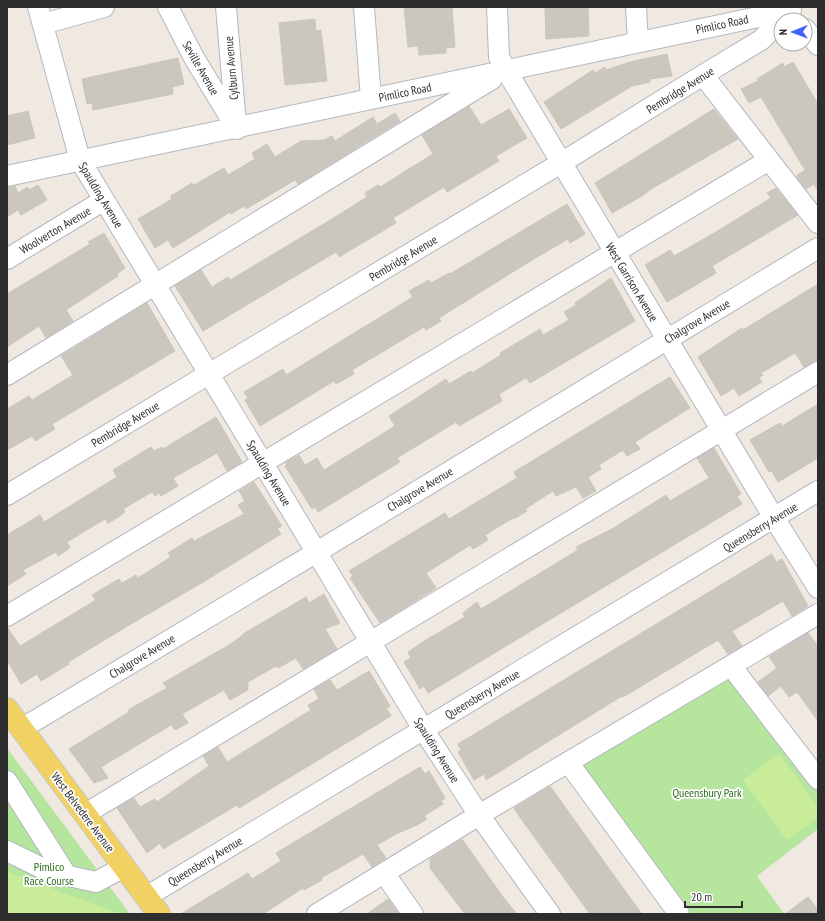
<svg xmlns="http://www.w3.org/2000/svg" width="825" height="921" viewBox="0 0 825 921" font-family="'PT Sans Narrow',sans-serif">
  <style>
    .green { fill: #b6e59e }
    .pitch { fill: #c9ec9a }
    .building { fill: #cbc7bf; stroke: #cbc5ba }
    .lines { fill: none; stroke-linecap: round; stroke-linejoin: round }
    .minor-casing { stroke: #b4b7c1; stroke-width: 22 }
    .major-casing { stroke: #c9c9c9; stroke-width: 24 }
    .minor { stroke: #fff; stroke-width: 20 }
    .major { stroke: #f2d163; stroke-width: 22 }
    .labels { text-anchor: middle; dominant-baseline: central; stroke-width: 3.5; stroke-linejoin: round; paint-order: stroke }
    .street-label { font-size: 12px; fill: #2e2e2e; stroke: #fff }
    .park-label { font-size: 12px; fill: #2c6e1b; stroke: #fff }
  </style>
  <rect width="100%" height="100%" fill="#efe9e1"/>
  <path class="green" d="M 728,674 L 818,790 L 818,829 L 757,876 L 784,914 L 686,914 L 577,764 Z
    M 7,748 L 130,914 L 7,914 Z"/>
  <path class="pitch" d="M 779,754 L 818,807 L 818,817 L 787,840 L 743,780 Z
    M 7,872 L 121,914 L 7,914 Z"/>
  <path class="building" d="M 404,7 L 452,7 L 455,47 L 446,48 L 446,53 L 419,55 L 418,46 L 408,47 Z
    M 555,7 L 588,7 L 589,36 L 546,39 L 545,8 Z
    M 315,19 L 316,31 L 321,30 L 327,81 L 285,85 L 279,23 Z
    M 667,54 L 672,76 L 650,79 L 650,82 L 632,86 L 561,129 L 544,102 L 593,70 L 595,73 L 605,67 L 606,70 L 630,62 Z
    M 178,58 L 184,84 L 172,87 L 173,94 L 93,110 L 92,103 L 87,104 L 82,79 Z
    M 793,62 L 818,104 L 818,191 L 814,184 L 806,189 L 796,176 L 805,170 L 761,97 L 749,103 L 741,89 L 758,81 L 757,79 L 783,63 L 784,67 Z
    M 469,106 L 481,125 L 509,109 L 527,138 L 496,156 L 499,161 L 447,192 L 444,187 L 393,218 L 396,223 L 339,257 L 336,252 L 203,331 L 175,286 L 201,270 L 212,287 L 228,277 L 230,280 L 332,219 L 367,197 L 365,193 L 378,185 L 380,187 L 433,154 L 422,135 Z
    M 714,109 L 738,139 L 651,189 L 642,196 L 612,213 L 595,183 Z
    M 28,111 L 35,138 L 7,145 L 7,116 Z
    M 395,113 L 400,121 L 298,184 L 295,180 L 246,209 L 244,206 L 231,214 L 230,212 L 173,248 L 168,240 L 155,248 L 138,219 L 172,199 L 171,196 L 192,183 L 194,185 L 224,168 L 228,175 L 255,159 L 252,153 L 267,144 L 275,157 L 301,141 L 324,140 L 332,136 L 335,141 L 373,117 L 377,124 Z
    M 38,185 L 47,200 L 21,215 L 18,210 L 7,217 L 7,187 L 15,186 L 18,193 L 28,187 L 29,190 Z
    M 776,188 L 798,215 L 712,266 L 716,273 L 667,302 L 645,265 L 670,250 L 674,256 L 716,232 L 771,198 L 767,193 Z
    M 567,204 L 585,234 L 570,243 L 568,239 L 532,260 L 439,318 L 441,321 L 426,330 L 424,327 L 352,370 L 354,374 L 336,384 L 334,381 L 260,426 L 245,400 L 248,398 L 244,392 L 283,369 L 286,375 L 408,300 L 413,297 L 409,291 L 429,280 L 431,283 L 449,273 L 450,274 Z
    M 104,233 L 125,268 L 117,274 L 118,276 L 66,310 L 73,321 L 46,338 L 39,326 L 7,347 L 7,294 L 90,244 L 88,242 Z
    M 611,278 L 635,321 L 530,383 L 526,378 L 499,394 L 502,401 L 459,426 L 456,422 L 397,458 L 400,462 L 318,512 L 315,507 L 312,509 L 285,466 L 287,465 L 285,463 L 299,455 L 305,465 L 317,458 L 324,470 L 395,426 L 389,416 L 446,379 L 449,384 L 471,371 L 472,373 L 501,355 L 500,353 L 540,329 L 543,335 L 569,320 L 564,312 L 576,305 L 575,303 Z
    M 818,284 L 818,361 L 812,362 L 804,367 L 795,353 L 761,373 L 763,375 L 759,378 L 762,382 L 739,396 L 734,388 L 721,396 L 698,357 L 742,328 L 743,330 Z
    M 147,303 L 175,351 L 52,424 L 55,429 L 35,441 L 32,436 L 7,450 L 7,409 L 29,396 L 32,400 L 73,375 L 61,356 Z
    M 670,377 L 690,408 L 635,442 L 640,449 L 627,456 L 623,450 L 599,465 L 601,469 L 588,477 L 596,491 L 583,498 L 576,487 L 556,496 L 553,491 L 525,509 L 527,511 L 514,519 L 513,518 L 485,535 L 488,540 L 473,549 L 470,545 L 426,573 L 436,588 L 380,623 L 350,578 L 353,576 L 349,571 L 445,513 L 449,519 L 472,505 L 517,478 L 514,472 Z
    M 818,404 L 818,458 L 778,482 L 772,471 L 769,472 L 750,440 L 780,423 L 782,426 Z
    M 216,417 L 242,462 L 227,471 L 217,453 L 173,478 L 178,486 L 161,496 L 159,493 L 155,496 L 152,492 L 123,509 L 125,512 L 117,518 L 108,523 L 105,519 L 67,542 L 70,548 L 58,556 L 56,552 L 23,570 L 26,574 L 7,586 L 7,535 L 40,515 L 44,522 L 117,477 L 113,470 L 151,447 L 154,451 L 162,447 L 163,449 Z
    M 714,448 L 741,494 L 737,496 L 742,504 L 428,693 L 424,686 L 420,689 L 404,662 L 411,658 L 408,652 L 426,640 L 465,617 L 463,613 L 477,602 L 481,609 L 578,550 L 576,547 L 612,529 L 666,495 L 670,501 L 709,478 L 697,458 Z
    M 254,482 L 282,526 L 277,529 L 281,534 L 205,581 L 136,621 L 68,662 L 69,664 L 41,681 L 37,674 L 21,684 L 7,660 L 7,627 L 20,646 L 96,600 L 92,595 L 119,579 L 122,583 L 136,575 L 138,578 L 171,557 L 168,553 L 192,538 L 194,541 L 244,514 L 238,505 L 245,501 L 239,491 Z
    M 772,554 L 776,562 L 782,559 L 808,606 L 792,616 L 783,601 L 732,631 L 742,646 L 728,654 L 718,640 L 623,697 L 622,696 L 486,780 L 484,774 L 474,780 L 458,752 L 461,750 L 458,744 Z
    M 324,594 L 340,623 L 325,629 L 337,649 L 303,669 L 296,658 L 278,668 L 276,666 L 248,682 L 248,690 L 230,700 L 224,690 L 182,714 L 188,723 L 175,730 L 171,725 L 101,767 L 108,778 L 94,783 L 69,749 L 129,712 L 128,710 L 167,688 L 163,683 L 229,645 L 243,635 L 243,634 L 306,597 L 309,603 Z
    M 808,633 L 818,646 L 818,721 L 797,692 L 789,697 L 781,686 L 768,696 L 758,682 L 777,668 L 769,657 Z
    M 369,671 L 390,706 L 386,708 L 391,716 L 239,808 L 237,805 L 163,849 L 160,843 L 147,853 L 117,808 L 134,798 L 140,807 L 155,799 L 157,802 L 209,766 L 203,756 L 218,747 L 227,762 L 311,710 L 308,705 L 319,699 L 314,689 L 330,680 L 337,690 Z
    M 420,767 L 425,774 L 429,771 L 445,798 L 441,801 L 443,804 L 424,816 L 427,819 L 417,825 L 396,834 L 377,845 L 386,858 L 377,864 L 372,867 L 363,854 L 321,878 L 322,880 L 304,890 L 303,888 L 263,914 L 181,914 L 248,873 L 252,879 L 281,861 L 276,853 Z
    M 550,786 L 610,870 L 642,914 L 590,914 L 519,816 L 514,808 Z
    M 462,839 L 503,897 L 517,914 L 465,914 L 430,868 L 430,859 Z
    M 808,897 L 818,910 L 818,914 L 785,914 Z
    M 388,899 L 399,914 L 367,914 Z"/>
  <g class="lines">
    <defs>
      <path id="minor" d="M 38,7 L 80,160 L 423,729 L 479,815 L 550,914
        M 168,7 L 193,56 L 237,129
        M 226,7 L 236,125
        M 364,7 L 371,99
        M 497,7 L 499,57 L 506,70 L 774,518 L 818,588
        M 636,7 L 638,42
        M 43,24 L 104,7
        M 805,29 L 818,45
        M 703,75 L 818,223
        M 7,176 L 791,10
        M 7,259 L 104,200
        M 7,375 L 492,79
        M 7,495 L 561,163 L 703,75 L 761,40 L 790,10
        M 7,616 L 769,160
        M 731,666 L 818,779
        M 21,729 L 317,552 L 818,248
        M 568,762 L 679,914
        M 7,781 L 67,876
        M 85,814 L 818,372
        M 7,851 L 50,872 L 96,882 L 124,867
        M 384,873 L 413,914
        M 146,897 L 818,491
        M 317,914 L 479,815 L 818,614"/>
      <path id="major" d="M 7,709 L 159,914"/>
    </defs>
    <use href="#minor" class="minor-casing"/>
    <use href="#major" class="major-casing"/>
    <use href="#minor" class="minor"/>
    <use href="#major" class="major"/>
  </g>
  <g class="labels">
    <g class="street-label">
      <text transform="translate(722 24) rotate(-12)">Pimlico Road</text>
      <text transform="translate(201 68) rotate(60)">Seville Avenue</text>
      <text transform="translate(231 68) rotate(-95)">Cylburn Avenue</text>
      <text transform="translate(680 90) rotate(-32)">Pembridge Avenue</text>
      <text transform="translate(405 92) rotate(-12)">Pimlico Road</text>
      <text transform="translate(101 195) rotate(59)">Spaulding Avenue</text>
      <text transform="translate(55 230) rotate(-31)">Woolverton Avenue</text>
      <text transform="translate(403 258) rotate(-31)">Pembridge Avenue</text>
      <text transform="translate(632 282) rotate(59)">West Garrison Avenue</text>
      <text transform="translate(697 321) rotate(-31)">Chalgrove Avenue</text>
      <text transform="translate(125 424) rotate(-31)">Pembridge Avenue</text>
      <text transform="translate(269 473) rotate(59)">Spaulding Avenue</text>
      <text transform="translate(420 489) rotate(-31)">Chalgrove Avenue</text>
      <text transform="translate(760 527) rotate(-31)">Queensberry Avenue</text>
      <text transform="translate(142 656) rotate(-31)">Chalgrove Avenue</text>
      <text transform="translate(482 694) rotate(-31)">Queensberry Avenue</text>
      <text transform="translate(437 750) rotate(58)">Spaulding Avenue</text>
      <text transform="translate(83 812) rotate(53)">West Belvedere Avenue</text>
      <text transform="translate(205 861) rotate(-31)">Queensberry Avenue</text>
    </g>
    <g class="park-label">
      <text x="707" y="792">Queensbury Park</text>
      <text x="49" y="866">Pimlico<tspan x="49" dy="14">Race Course</tspan></text>
    </g>
  </g>
  <rect width="825" height="921" fill="none" stroke="#2e2e2e" stroke-width="16"/>
  <g transform="translate(793 32) rotate(269)"><circle r="19" fill="#ffffff" stroke="#ababab"/>
  <path d="M0-3L7 15L0 10L-7 15Z" fill="#4264fb"/>
  <text y="-6" font-size="11" font-weight="bold" text-anchor="middle" fill="#2e2e2e">N</text>
  </g>
  <path d="M685 901v6h57v-6" fill="none" stroke="#2e2e2e" stroke-width="2"/>
  <text x="691" y="901" font-size="12" fill="#2e2e2e" stroke="#ffffff" stroke-width="3" paint-order="stroke">20 m</text>
</svg>
